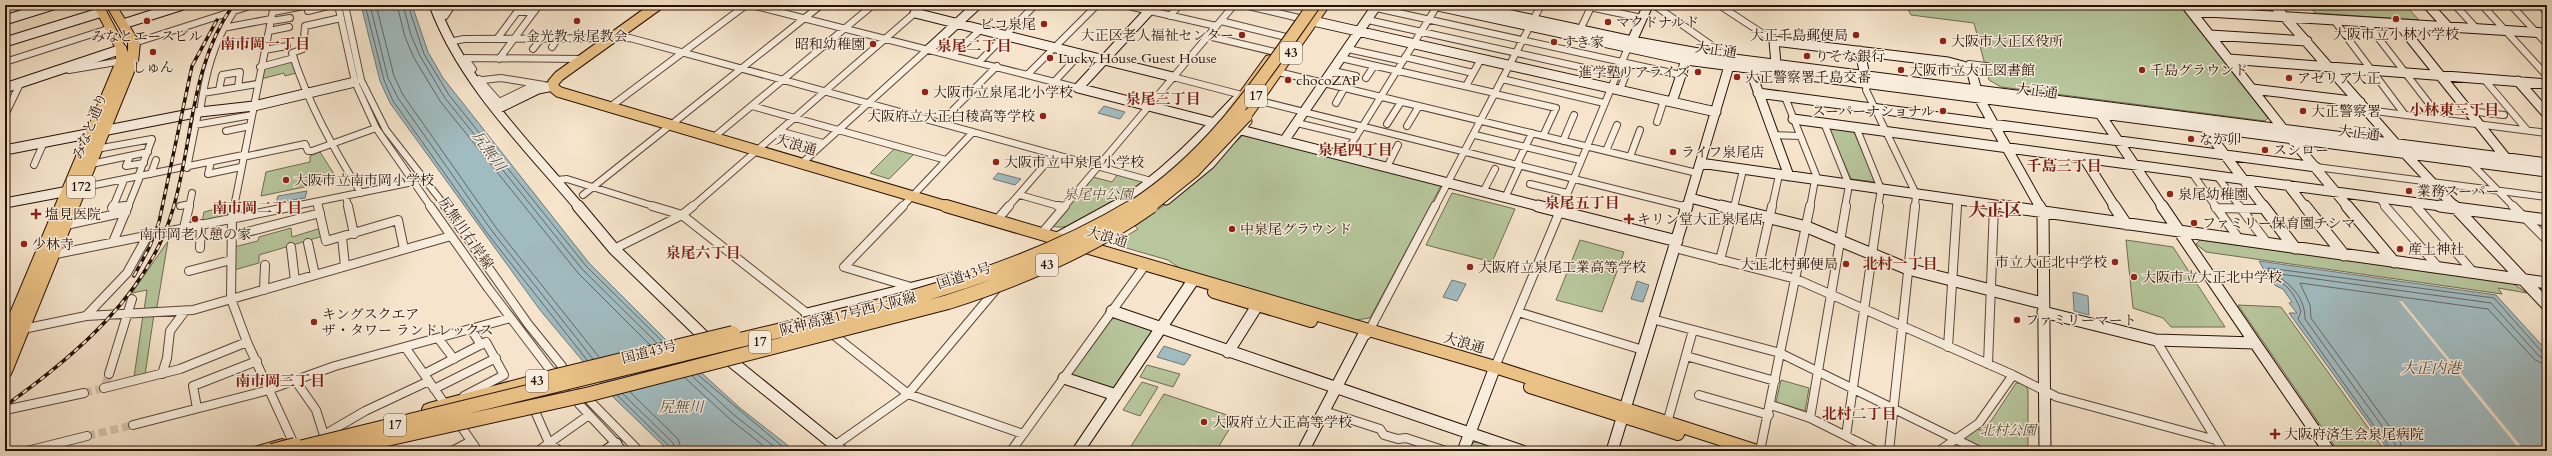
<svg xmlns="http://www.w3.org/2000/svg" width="2552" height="456" viewBox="0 0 2552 456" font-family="Cardo,'Noto Serif JP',serif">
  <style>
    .green { fill: #b7c69c; stroke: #6f6b51 }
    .water { fill: #a1bcc1; stroke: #707776 }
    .pier { fill: #f6e5cc }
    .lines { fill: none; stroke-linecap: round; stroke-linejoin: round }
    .shore { stroke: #646664; stroke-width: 1 }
    .street-tunnel { stroke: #d7c5ae; stroke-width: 8; stroke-dasharray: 8 4; stroke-linecap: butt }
    .street-far1-casing { stroke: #5b4538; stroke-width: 8 }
    .street-casing { stroke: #5b4538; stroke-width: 10 }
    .secondary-far1-casing { stroke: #271006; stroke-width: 11 }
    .secondary-casing { stroke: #271006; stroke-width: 13 }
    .primary-far1-casing { stroke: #271006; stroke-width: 12 }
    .primary-casing { stroke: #271006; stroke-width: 14 }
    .highway-casing { stroke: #271006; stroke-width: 2 }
    .street-far1 { stroke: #f9eede; stroke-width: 6 }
    .street { stroke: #f9eede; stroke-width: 8 }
    .secondary-far1 { stroke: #f9eede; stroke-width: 9 }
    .secondary { stroke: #f9eede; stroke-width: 11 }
    .primary-far1 { stroke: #ebc286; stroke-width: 10 }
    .primary { stroke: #ebc286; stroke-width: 12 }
    .highway { fill: #ebc286; fill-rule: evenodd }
    .rail-casing { stroke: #271006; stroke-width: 3.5 }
    .rail { stroke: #f9eede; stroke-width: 2; stroke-dasharray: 5.5; stroke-linecap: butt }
    .highway-bridge-far1-casing { stroke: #271006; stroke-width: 14; stroke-linecap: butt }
    .highway-bridge-casing { stroke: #271006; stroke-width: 16; stroke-linecap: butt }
    .highway-bridge-far1 { stroke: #ebc286; stroke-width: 12 }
    .highway-bridge { stroke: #ebc286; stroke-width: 14 }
    .poi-dot { fill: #8f2418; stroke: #f9eede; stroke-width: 1.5 }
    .labels { text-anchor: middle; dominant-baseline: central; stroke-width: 3; stroke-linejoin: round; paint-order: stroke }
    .shield { fill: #f9eede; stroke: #665347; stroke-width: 1 }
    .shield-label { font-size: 13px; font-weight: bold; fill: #271006 }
    .poi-label { font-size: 14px; fill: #271006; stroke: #f9eede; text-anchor: start }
    .street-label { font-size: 14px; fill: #271006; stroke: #f9eede }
    .park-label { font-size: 14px; font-style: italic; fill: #59503a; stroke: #f9eede }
    .neighbourhood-label { font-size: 15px; font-weight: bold; fill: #7a1f14; stroke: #f9eede }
    .water-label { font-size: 15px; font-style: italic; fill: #524c47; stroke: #f9eede }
    .district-label { font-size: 18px; font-weight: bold; fill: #7a1f14; stroke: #f9eede }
  </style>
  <rect width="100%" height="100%" fill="#f6e5cc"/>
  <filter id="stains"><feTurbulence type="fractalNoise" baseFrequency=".005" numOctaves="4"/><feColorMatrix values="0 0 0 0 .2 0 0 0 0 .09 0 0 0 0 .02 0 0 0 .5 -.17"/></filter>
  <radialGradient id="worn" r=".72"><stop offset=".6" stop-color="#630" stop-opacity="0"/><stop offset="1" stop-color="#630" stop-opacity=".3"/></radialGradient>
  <path class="green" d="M 1906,5 L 2181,5 L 2268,118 L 2265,121 L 2001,87 L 1989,80 L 1974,23 L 1911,15 Z
    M 2308,5 L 2405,5 L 2419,20 L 2315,13 Z
    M 292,61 L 296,73 L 285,76 L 284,73 L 261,79 L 262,69 Z
    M 1828,127 L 1853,130 L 1876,182 L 1851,179 Z
    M 1243,135 L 1439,184 L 1441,186 L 1370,318 L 1355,320 L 1221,282 L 1181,269 L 1168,260 L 1116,245 L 1116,242 L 1138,229 L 1135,226 L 1191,186 Z
    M 896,147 L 915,153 L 889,179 L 870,173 Z
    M 320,152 L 336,177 L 304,187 L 261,196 L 266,172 L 310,162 L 310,156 Z
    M 1118,174 L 1146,182 C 1123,197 1079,234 1051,226 L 1093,177 L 1112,182 Z
    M 1452,193 L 1515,209 L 1492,262 L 1426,245 Z
    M 231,205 L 227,217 L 202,222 L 204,212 Z
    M 291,228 L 292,237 L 321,228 L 323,236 L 259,255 L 259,263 L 234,270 L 234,247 L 258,241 L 259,237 Z
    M 1580,240 L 1624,252 L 1602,312 L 1556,300 Z
    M 2126,240 L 2173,247 L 2225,327 L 2171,327 L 2163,318 L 2133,308 Z
    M 2200,240 L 2512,283 L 2527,293 L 2498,288 L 2502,294 L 2206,252 L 2196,244 Z
    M 168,241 L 157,307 L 144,310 L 147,290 L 132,293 Z
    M 2238,305 L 2281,307 L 2385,451 L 2338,451 Z
    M 154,314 L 145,375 L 134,377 L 143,315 Z
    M 1116,318 L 1153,331 L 1116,390 L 1073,377 L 1072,374 L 1112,319 Z
    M 1147,365 L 1180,374 L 1173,387 L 1140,377 Z
    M 1781,380 L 1809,388 L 1805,411 L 1776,402 Z
    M 1142,382 L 1158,387 L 1140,416 L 1123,410 Z
    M 2016,383 L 2025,384 L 2028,390 L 2028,451 L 1986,451 L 1966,442 L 1964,437 L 1976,428 L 1980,430 L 1991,421 Z
    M 1164,394 L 1236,418 L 1216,451 L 1128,451 Z
    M 1477,442 L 1505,451 L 1468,451 L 1471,443 Z"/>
  <path class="water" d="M 361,5 L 412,5 L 428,52 L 443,78 L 589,263 L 672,346 L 740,408 L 795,451 L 669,451 L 612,396 L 540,310 L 390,103 L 380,81 Z
    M 1104,106 L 1125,112 L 1120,119 L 1098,113 Z
    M 998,173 L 1021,179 L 1015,185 L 993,179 Z
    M 307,191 L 305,198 L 276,203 L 278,196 Z
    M 2259,261 L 2496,295 L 2547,351 L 2547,451 L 2389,451 L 2289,313 L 2297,313 L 2289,303 L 2292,302 L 2283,289 L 2276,286 L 2269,279 Z
    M 1452,280 L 1466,284 L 1457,301 L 1443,297 Z
    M 1637,281 L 1649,285 L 1643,302 L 1631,299 Z
    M 2073,292 L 2088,296 L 2089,315 L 2074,311 Z
    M 1164,346 L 1191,355 L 1184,365 L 1157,357 Z"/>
  <path class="pier" d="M 2399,301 L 2402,301 L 2525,451 L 2521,451 Z"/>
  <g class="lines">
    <path class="shore" d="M 365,5 L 384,80 L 393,101 L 487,233 L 587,360
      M 370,5 L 388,78 L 398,98 L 492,231 L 593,359
      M 376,5 L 394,76 L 403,95 L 497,229 L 599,357
      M 397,5 L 405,37 L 414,58 L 440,101 L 578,273 L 650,345
      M 403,5 L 411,35 L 420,56 L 445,98 L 582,269 L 657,343
      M 408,5 L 424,54 L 449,95 L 586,266 L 663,342
      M 698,375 L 788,451
      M 692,376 L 734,415 L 780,451
      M 685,378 L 731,420 L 770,451
      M 630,392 L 678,439 L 682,451
      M 623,394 L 673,443 L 676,451
      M 617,395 L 670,447 L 671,451
      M 2392,451 L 2298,319 L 2301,311 C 2298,303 2294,294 2288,288 C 2281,280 2268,280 2268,268 L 2494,298 L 2542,352 L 2547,354
      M 2397,451 L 2395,444 L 2305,319 C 2305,300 2294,287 2279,277 L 2280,274 L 2491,303 L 2539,356 L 2547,359
      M 2403,451 L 2400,441 L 2311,318 L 2310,305 L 2300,283 L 2488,309 L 2535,360 L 2547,365"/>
    <path class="street-tunnel" d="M 84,393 L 104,388 L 109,374
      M 87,436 L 133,425"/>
    <defs>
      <path id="street-far1" d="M 338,5 L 355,82 L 376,128 L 431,207
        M 345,5 L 361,80 L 386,130 L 446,207
        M 440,5 L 445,16 L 452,5
        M 752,5 L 1078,88
        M 1124,5 L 1216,26
        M 1244,5 L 1299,18
        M 1580,5 L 1642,18
        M 1654,5 L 1721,52 L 1726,58
        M 1719,5 L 1774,41
        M 2455,5 L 2477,29
        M 2482,5 L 2547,76
        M 2511,5 L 2547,44
        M 2540,5 L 2547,12
        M 1376,8 L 1681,75
        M 308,11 L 332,5
        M 273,12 L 309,5
        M 1170,16 L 1179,5
        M 341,18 L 305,26 L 303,49 L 292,53 C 308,103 333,148 361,193
        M 1368,20 L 1616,75
        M 2334,20 L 2405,115
        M 271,21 L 290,18
        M 1221,21 L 1286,37
        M 2366,22 L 2441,119
        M 223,28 L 271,19
        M 1580,30 L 1592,5
        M 269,31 L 289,27
        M 1208,36 L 1275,52
        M 497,39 L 517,12 L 534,12
        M 449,42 L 464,39 L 630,38 L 1155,182
        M 134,43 L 253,5
        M 552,47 L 558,38
        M 533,49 L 541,39
        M 1348,49 L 1403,61
        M 264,50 L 287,46
        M 953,55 L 980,30
        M 1405,57 L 1473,73
        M 1341,58 L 1495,93
        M 499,59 L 539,5
        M 5,62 L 111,28
        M 979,62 L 1035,5
        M 1969,64 L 2011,69
        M 260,67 L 294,58
        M 473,69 L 465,58 L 583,59
        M 69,70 L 122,61
        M 1274,71 L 1697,173
        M 1333,71 L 1356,76
        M 1028,74 L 1097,5
        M 1173,77 L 1242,95
        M 1366,78 L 1374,66
        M 479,79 L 499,102 L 534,85
        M 1502,79 L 1604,103
        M 2484,79 L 2527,130
        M 474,81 L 501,78 L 544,85
        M 1055,81 L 1079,55
        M 1867,84 L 1866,90 L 1916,194 L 1915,207
        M 1466,86 L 1481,59
        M 219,90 L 222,75 L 240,72 L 238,87
        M 1620,90 L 1630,64
        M 203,93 L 257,84
        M 1495,94 L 1556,108 L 1543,136
        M 1785,97 L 1818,180
        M 1256,100 L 1687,207
        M 1336,103 L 1345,87
        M 752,106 L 946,160
        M 610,107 L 746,5
        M 2367,110 L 2547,133
        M 2469,111 L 2504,115
        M 200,112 C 205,76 213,42 234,11
        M 5,115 L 21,82
        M 1657,122 L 1664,100
        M 940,123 L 997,66
        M 1297,123 L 1356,137
        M 1824,123 L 1849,185 L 1845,207
        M 1387,124 L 1401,102
        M 195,125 L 252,115
        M 1407,126 L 1419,106
        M 1856,127 L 1881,189 L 1878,207
        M 226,131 L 250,126
        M 779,131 L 823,143
        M 1475,135 L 1580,160
        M 1774,135 L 1800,136
        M 714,137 L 873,5
        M 1563,141 L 1574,115
        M 96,149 L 152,139 L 138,177
        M 1606,151 L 1617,125
        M 130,156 L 126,166 L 144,163
        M 1344,156 L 1437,6
        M 243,157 L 305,144 L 308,151 L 312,151 L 376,128
        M 1630,157 L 1640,130
        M 211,162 L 208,174 L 241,167
        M 2470,162 L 2514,207
        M 802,163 L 928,49
        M 91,164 L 148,152
        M 1517,164 L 1532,133
        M 34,165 L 44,142
        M 1387,167 L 1398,145
        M 2316,167 L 2547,197
        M 187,168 L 198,113
        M 2192,173 L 2216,207
        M 151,174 L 156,160
        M 2217,176 L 2240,207
        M 557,180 L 567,179 L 656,207
        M 1530,184 L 1567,193
        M 80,188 L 243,155
        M 1483,192 L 1495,169
        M 583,195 L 821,5
        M 1020,195 L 1062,207
        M 346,196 L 348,207
        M 2378,197 L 2386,207
        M 1505,198 L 1520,165
        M 317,202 L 318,207
        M 2413,202 L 2417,207
        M 180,206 L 190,204
        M 113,207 L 124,180
        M 119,207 L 129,205
        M 128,207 L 140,177
        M 189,207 L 192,193
        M 234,207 L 274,5
        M 290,207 L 413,182
        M 692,207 L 924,5
        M 902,207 L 973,132
        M 1008,207 L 1054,154
        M 1064,207 L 1234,5
        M 1435,207 L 1541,5
        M 1562,207 L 1629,45
        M 1734,207 L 1743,170
        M 1772,207 L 1779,175
        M 1810,207 L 1815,180
        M 1957,207 L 1957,200"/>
      <path id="street" d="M 113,206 L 112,208 L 125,206
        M 234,206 L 232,218 L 231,299 L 247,342 L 293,442
        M 318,206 L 326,241 L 398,220 L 404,249
        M 348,206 L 354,234
        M 430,206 L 488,288 L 551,371 L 559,373
        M 445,206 L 528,324 L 562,366 L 560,373 L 580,398 L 588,399 L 639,451
        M 652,206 L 682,215 L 809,315
        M 903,206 L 844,267 L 911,287
        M 1058,206 L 1063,207
        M 1683,206 L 1688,207
        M 2215,206 L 2240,240
        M 2239,206 L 2268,244
        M 2385,206 L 2439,268
        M 2416,206 L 2474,273
        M 2513,206 L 2547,240
        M 2216,208 L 2266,209
        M 997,220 L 1009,206
        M 66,225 L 126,212
        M 184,228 L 189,206
        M 1042,233 L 1065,206
        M 232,236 L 320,213
        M 342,237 L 345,266
        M 113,242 L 128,206
        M 308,243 L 315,275
        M 291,247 L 295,281
        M 200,248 L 201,224
        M 1675,248 L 1796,279 L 2013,375 L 2057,397 L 2216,440
        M 614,249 L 682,215 L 693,206
        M 51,255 L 295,206
        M 1720,260 L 1734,206
        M 1758,269 L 1772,206
        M 189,271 L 231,260
        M 264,290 L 265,265
        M 1518,312 L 1643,350
        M 86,316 L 127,273 L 148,235
        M 1652,319 L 1780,353 L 1980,451
        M 23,329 L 86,316 L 193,310 L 451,236
        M 471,329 L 481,345
        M 1369,331 L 1435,206
        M 830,332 L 908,394 L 1023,434
        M 438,338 L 454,359
        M 2156,340 L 2223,451
        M 405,347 L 447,407
        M 1948,347 L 1957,206
        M 1686,356 L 1775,381
        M 1988,364 L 1994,206
        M 1495,367 L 1562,206
        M 109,374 L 132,299
        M 162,374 L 167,358 L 170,331 L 185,311
        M 424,374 L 486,342 L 504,375 L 464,396
        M 295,380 L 316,410 L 324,435 L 365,411 L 429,381
        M 104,388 L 180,369 L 247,342
        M 434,389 L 496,358
        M 1699,395 L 1769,415
        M 580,398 L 579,404 L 623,451
        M 1771,405 L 1810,418 L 1876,451
        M 197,408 L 193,386 L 257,361
        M 534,409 L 549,443 L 560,451
        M 5,410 L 84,393
        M 1324,411 L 1380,429 L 1384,435 L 1398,439 L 1406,438 L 1446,451
        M 1810,418 L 1846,206
        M 458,422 L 478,451
        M 1667,423 L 1693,330
        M 133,425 L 265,391 L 335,366 L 510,318
        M 1846,436 L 1879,206
        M 834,446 L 908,394 L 998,287
        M 27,451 L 87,436
        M 452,451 L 471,441
        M 538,451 L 589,415
        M 1011,451 L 1146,264
        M 1760,451 L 1810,206
        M 1889,451 L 1915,206
        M 1939,451 L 1979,423 L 2013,375"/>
      <path id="secondary-far1" d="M 434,5 C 463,83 526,144 579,207
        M 1433,5 L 1686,60 L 2547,172
        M 2186,5 L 2284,130 L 2348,207
        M 2274,5 L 2396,144 L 2455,207
        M 2428,5 L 2448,27
        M 1479,8 L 1632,41 L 1726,58 L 2547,163
        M 1149,11 L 1078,88 L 1215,123
        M 2191,11 L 2547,33
        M 915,13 L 1173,77
        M 5,20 L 53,5
        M 1313,21 L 1716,112
        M 123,24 L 183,5
        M 2399,24 L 2506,158
        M 2210,35 L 2307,41
        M 1632,41 L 1648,5
        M 5,42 L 102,12
        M 929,49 L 977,5
        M 1860,51 L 1866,81
        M 2229,59 L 2547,84
        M 1776,64 L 1774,41 L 1948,62 L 1963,66 L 1972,73 L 1979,98 L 2040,207
        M 1750,69 L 1789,176
        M 2518,81 L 2547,114
        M 5,88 L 122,49
        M 2252,89 L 2360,102
        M 1758,93 L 2316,167
        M 1672,102 L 1686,60
        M 497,109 L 538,89 L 553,86
        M 2100,114 L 2163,207
        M 1793,119 L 2448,207
        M 2204,127 L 2264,207
        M 1241,130 L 1542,207
        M 1284,141 L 1377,5
        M 5,150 L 200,112 L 254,106 L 355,82
        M 2084,158 L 2115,207
        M 1700,163 L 2009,207
        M 2288,185 L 2305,207
        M 1690,198 L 1725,207
        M 1166,200 L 1210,164 L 1247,121
        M 5,203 L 74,190
        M 1115,207 C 1162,178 1198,140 1236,100
        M 1687,207 L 1729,66 L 1727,61"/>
      <path id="secondary" d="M 578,206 L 614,249 L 721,353 L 842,451
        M 1538,206 L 1677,241
        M 1721,206 L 1807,227 L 1908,269 L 2042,303
        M 2002,206 L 2547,283
        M 2039,206 L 2043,212 L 2045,451
        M 2114,206 L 2126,224
        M 2263,206 L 2295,248
        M 2305,206 L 2344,255
        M 2347,206 L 2394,262
        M 2440,206 L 2547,220
        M 2454,206 L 2547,305
        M 1052,241 L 1116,206
        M 1112,311 L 1522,451
        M 2043,312 L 2156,340 L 2255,343 L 2162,206
        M 807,314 L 957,277
        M 2255,343 L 2329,451
        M 1228,352 L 1257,306
        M 1064,378 L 1116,395
        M 606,451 L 616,444
        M 1078,451 L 1194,279
        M 1303,451 L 1363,336 L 1369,331
        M 1463,451 L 1495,367
        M 1612,451 L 1687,206"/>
      <path id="primary-far1" d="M 658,5 L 559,76 L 553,83 L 554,88 L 559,92 L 949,207"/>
      <path id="primary" d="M 946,206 L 1495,367 L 1757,451
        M 1214,292 L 1311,321
        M 1530,387 L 1678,434"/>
      <path id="highway" d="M 93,5 L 103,5 L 128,52 L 128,43 L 106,5 L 116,5 L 140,43 L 138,62 L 12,372 L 10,376 L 5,377 L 5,354 L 8,346 L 5,347 L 5,325 L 116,61 L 116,49 Z
        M 1320,5 L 1330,5 L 1250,119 L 1242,119 L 1240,116 Z
        M 1270,55 L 1276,58 L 1235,114 L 1227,114 L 1225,112 L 1227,110 L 1266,56 Z
        M 549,371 L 554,372 L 556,376 L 554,380 L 429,415 L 424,413 L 422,409 L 424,405 L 429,403 Z
        M 282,439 L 287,441 L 290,445 L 287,449 L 251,451 L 254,447 Z"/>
    </defs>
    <use href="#street-far1" class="street-far1-casing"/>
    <use href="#street" class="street-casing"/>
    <use href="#secondary-far1" class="secondary-far1-casing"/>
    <use href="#secondary" class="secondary-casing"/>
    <use href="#primary-far1" class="primary-far1-casing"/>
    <use href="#primary" class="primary-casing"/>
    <use href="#highway" class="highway-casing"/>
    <use href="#street-far1" class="street-far1"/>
    <use href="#street" class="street"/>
    <use href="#secondary-far1" class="secondary-far1"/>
    <use href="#secondary" class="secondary"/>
    <use href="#primary-far1" class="primary-far1"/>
    <use href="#primary" class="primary"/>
    <use href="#highway" class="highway"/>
    <defs>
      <path id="rail" d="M 134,276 L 150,246 L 159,222 L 192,66 L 217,20
        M 5,406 C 75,356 148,295 173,209 C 194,138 189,69 233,5"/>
    </defs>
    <use href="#rail" class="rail-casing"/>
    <use href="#rail" class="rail"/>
    <defs>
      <path id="highway-bridge-far1" d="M 1132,207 C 1212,156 1261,80 1314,5
        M 1149,207 L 1194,171 L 1246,116"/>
      <path id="highway-bridge" d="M 540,380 L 733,333
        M 272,451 L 295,445
        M 287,451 C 434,415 581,379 728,343 C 870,308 1006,283 1134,206
        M 332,451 L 590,394 L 948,302 C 1020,279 1089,250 1151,206"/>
    </defs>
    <use href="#highway-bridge-far1" class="highway-bridge-far1-casing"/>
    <use href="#highway-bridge" class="highway-bridge-casing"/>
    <use href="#highway-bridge-far1" class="highway-bridge-far1"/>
    <use href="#highway-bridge" class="highway-bridge"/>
  </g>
  <g class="poi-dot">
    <circle cx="2396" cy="19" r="4"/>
    <circle cx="147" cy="21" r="4"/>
    <circle cx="577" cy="21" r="4"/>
    <circle cx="1608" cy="22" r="4"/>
    <circle cx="1044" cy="24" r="4"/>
    <circle cx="1242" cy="35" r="4"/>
    <circle cx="1856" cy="35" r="4"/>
    <circle cx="1943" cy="41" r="4"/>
    <circle cx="1554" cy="42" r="4"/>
    <circle cx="873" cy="44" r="4"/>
    <circle cx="153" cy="52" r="4"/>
    <circle cx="1807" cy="56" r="4"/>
    <circle cx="1050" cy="58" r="4"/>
    <circle cx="1901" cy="70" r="4"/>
    <circle cx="2142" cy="70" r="4"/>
    <circle cx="1698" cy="72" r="4"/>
    <circle cx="1737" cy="77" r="4"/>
    <circle cx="2289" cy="78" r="4"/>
    <circle cx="1288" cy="80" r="4"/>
    <circle cx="925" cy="92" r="4"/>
    <circle cx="1943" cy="111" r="4"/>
    <circle cx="2303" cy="111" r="4"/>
    <circle cx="1043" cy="116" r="4"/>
    <circle cx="2191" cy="139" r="4"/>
    <circle cx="2265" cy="150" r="4"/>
    <circle cx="1673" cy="152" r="4"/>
    <circle cx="996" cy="162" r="4"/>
    <circle cx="286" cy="180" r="4"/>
    <circle cx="2409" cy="191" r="4"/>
    <circle cx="2170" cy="194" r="4"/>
    <path d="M34 208h4v4h4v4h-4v4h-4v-4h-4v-4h4z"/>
    <circle cx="195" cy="219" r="4"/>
    <path d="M1627 213h4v4h4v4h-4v4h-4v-4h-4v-4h4z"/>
    <circle cx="2194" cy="223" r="4"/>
    <circle cx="1232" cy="229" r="4"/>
    <circle cx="24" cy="244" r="4"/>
    <circle cx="2400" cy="249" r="4"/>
    <circle cx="2115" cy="262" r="4"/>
    <circle cx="1846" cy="264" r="4"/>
    <circle cx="1470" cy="267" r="4"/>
    <circle cx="2134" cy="277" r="4"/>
    <circle cx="2017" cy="320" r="4"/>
    <circle cx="314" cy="322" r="4"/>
    <circle cx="1204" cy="422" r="4"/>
    <path d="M2273 428h4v4h4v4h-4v4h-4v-4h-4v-4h4z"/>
  </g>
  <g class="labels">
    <g class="shield">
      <rect x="1280" y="42" width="22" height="22" rx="3"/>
      <rect x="1245" y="85" width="22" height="22" rx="3"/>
      <rect x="67" y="176" width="28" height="22" rx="3"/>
      <rect x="1036" y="254" width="22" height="22" rx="3"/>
      <rect x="749" y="331" width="22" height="22" rx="3"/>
      <rect x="526" y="370" width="22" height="22" rx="3"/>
      <rect x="384" y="414" width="22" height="22" rx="3"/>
    </g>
    <g class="shield-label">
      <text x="1291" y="53">43</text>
      <text x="1256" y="96">17</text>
      <text x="81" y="187">172</text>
      <text x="1047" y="265">43</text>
      <text x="760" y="342">17</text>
      <text x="537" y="381">43</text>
      <text x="395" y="425">17</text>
    </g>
    <g class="poi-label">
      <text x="1616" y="22">マクドナルド</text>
      <text x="1036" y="24" text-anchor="end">ピコ泉尾</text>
      <text x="2396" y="34" text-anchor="middle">大阪市立小林小学校</text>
      <text x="1234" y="35" text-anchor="end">大正区老人福祉センター</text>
      <text x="1848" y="35" text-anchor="end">大正千島郵便局</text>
      <text x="147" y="36" text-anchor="middle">みなとエースビル</text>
      <text x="577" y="36" text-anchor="middle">金光教 泉尾教会</text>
      <text x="1951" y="41">大阪市大正区役所</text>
      <text x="1562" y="42">すき家</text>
      <text x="865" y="44" text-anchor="end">昭和幼稚園</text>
      <text x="1815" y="56">りそな銀行</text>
      <text x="1058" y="58">Lucky House Guest House</text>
      <text x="153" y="67" text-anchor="middle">しゅん</text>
      <text x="1909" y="70">大阪市立大正図書館</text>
      <text x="2150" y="70">千島グラウンド</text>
      <text x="1690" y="72" text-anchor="end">進学塾リアライズ</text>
      <text x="1745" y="77">大正警察署千島交番</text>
      <text x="2297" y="78">アゼリア大正</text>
      <text x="1296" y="80">chocoZAP</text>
      <text x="933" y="92">大阪市立泉尾北小学校</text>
      <text x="1935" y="111" text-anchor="end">スーパーナショナル</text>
      <text x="2311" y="111">大正警察署</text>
      <text x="1035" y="116" text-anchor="end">大阪府立大正白稜高等学校</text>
      <text x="2199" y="139">なか卯</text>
      <text x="2273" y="150">スシロー</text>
      <text x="1681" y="152">ライフ泉尾店</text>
      <text x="1004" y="162">大阪市立中泉尾小学校</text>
      <text x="294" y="180">大阪市立南市岡小学校</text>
      <text x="2417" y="191">業務スーパー</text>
      <text x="2178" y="194">泉尾幼稚園</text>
      <text x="45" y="214">塩見医院</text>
      <text x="1637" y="219">キリン堂大正泉尾店</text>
      <text x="2202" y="223">ファミリー保育園チシマ</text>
      <text x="1240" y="229">中泉尾グラウンド</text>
      <text x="195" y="234" text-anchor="middle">南市岡老人憩の家</text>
      <text x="32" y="244">少林寺</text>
      <text x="2408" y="249">産土神社</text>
      <text x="2107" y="262" text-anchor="end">市立大正北中学校</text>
      <text x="1838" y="264" text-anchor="end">大正北村郵便局</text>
      <text x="1478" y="267">大阪府立泉尾工業高等学校</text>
      <text x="2142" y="277">大阪市立大正北中学校</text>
      <text x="322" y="314">キングスクエア<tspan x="322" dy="16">ザ・タワー ランドレックス</tspan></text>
      <text x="2025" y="320">ファミリーマート</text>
      <text x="1212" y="422">大阪府立大正高等学校</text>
      <text x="2284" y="434">大阪府済生会泉尾病院</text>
    </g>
    <g class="street-label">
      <text transform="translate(1716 50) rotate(8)">大正通</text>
      <text transform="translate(2037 91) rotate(7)">大正通</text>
      <text transform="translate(90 126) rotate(-68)">みなと通り</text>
      <text transform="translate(2359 133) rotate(7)">大正通</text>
      <text transform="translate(796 145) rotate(16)">大浪通</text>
      <text transform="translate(466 233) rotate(55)">尻無川右岸線</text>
      <text transform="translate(1107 237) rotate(17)">大浪通</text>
      <text transform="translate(964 276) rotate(-18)">国道43号</text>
      <text transform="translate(848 314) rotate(-14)">阪神高速17号西大阪線</text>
      <text transform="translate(1464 343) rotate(16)">大浪通</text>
      <text transform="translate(649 352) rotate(-14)">国道43号</text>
    </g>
    <g class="park-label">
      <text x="1098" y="194">泉尾中公園</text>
      <text x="2008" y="430">北村公園</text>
    </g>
    <g class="neighbourhood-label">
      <text x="265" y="44">南市岡一丁目</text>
      <text x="974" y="46">泉尾二丁目</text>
      <text x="1163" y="99">泉尾三丁目</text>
      <text x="2454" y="110">小林東三丁目</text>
      <text x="1355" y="150">泉尾四丁目</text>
      <text x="2064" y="166">千島三丁目</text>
      <text x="1582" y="203">泉尾五丁目</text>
      <text x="257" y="208">南市岡二丁目</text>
      <text x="703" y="253">泉尾六丁目</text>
      <text x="1900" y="264">北村一丁目</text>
      <text x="280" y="381">南市岡三丁目</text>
      <text x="1859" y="414">北村二丁目</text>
    </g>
    <g class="water-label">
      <text transform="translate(489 151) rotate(54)">尻無川</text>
      <text x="2431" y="368">大正内港</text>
      <text x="681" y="407">尻無川</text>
    </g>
    <g class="district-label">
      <text x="1995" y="210">大正区</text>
    </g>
  </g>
  <rect width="2552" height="456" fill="none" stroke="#f6e5cc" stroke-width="20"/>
  <rect x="6" y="6" width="2540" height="444" fill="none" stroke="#271006" stroke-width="2"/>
  <rect x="10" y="10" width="2532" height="436" fill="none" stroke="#271006"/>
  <rect width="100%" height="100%" filter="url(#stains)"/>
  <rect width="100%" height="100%" fill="url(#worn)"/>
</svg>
